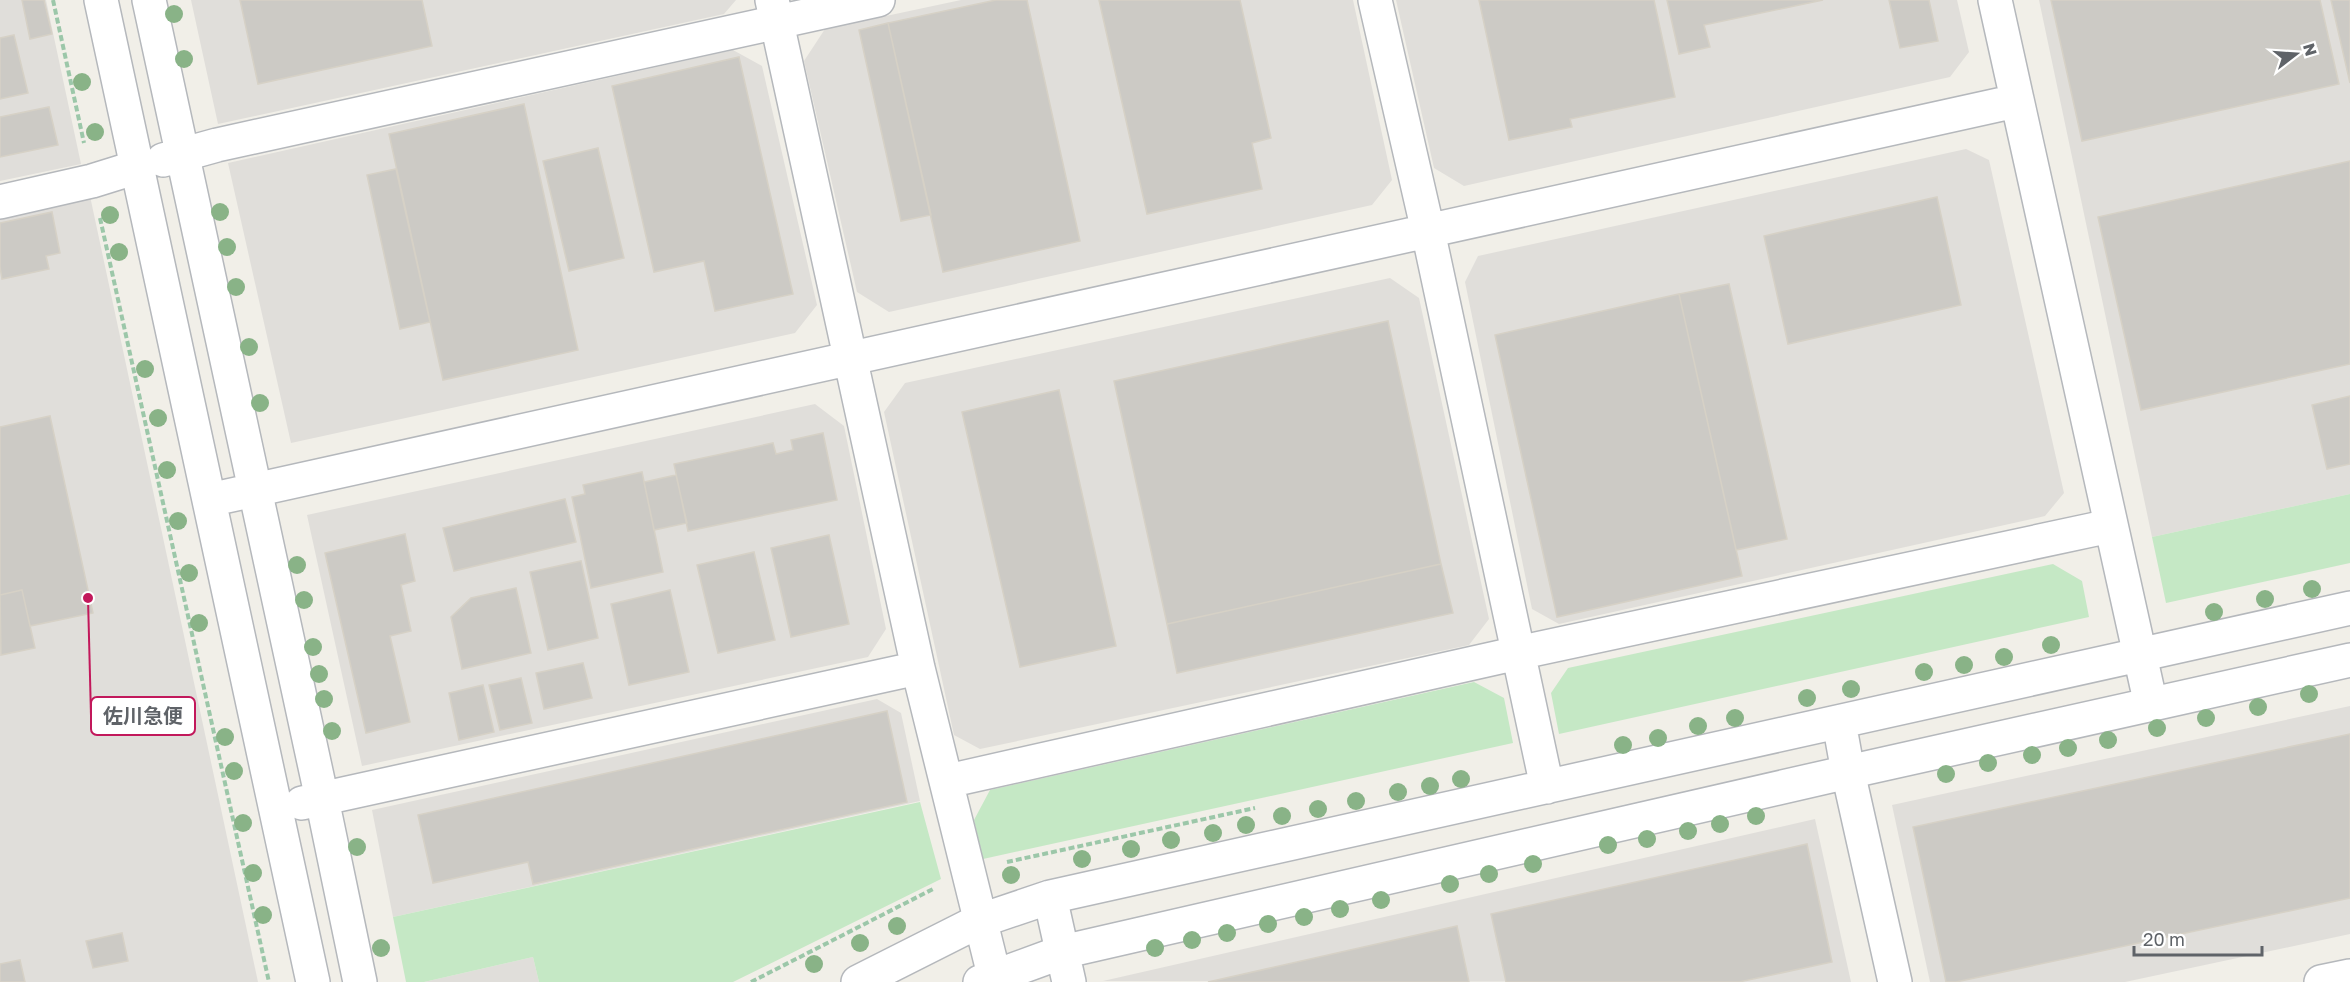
<svg xmlns="http://www.w3.org/2000/svg" width="2350" height="982" viewBox="0 0 2350 982" font-family="'Golos Text','Noto Sans JP',sans-serif">
  <style>
    .industrial { fill: #e0deda }
    .green { fill: #c5e8c5 }
    .building { fill: #cccac5; stroke: #d6d1c6; stroke-width: 1.5 }
    .lines { fill: none; stroke-linecap: round; stroke-linejoin: round }
    .minor-casing { stroke: #b5b8bc; stroke-width: 36 }
    .tertiary-casing { stroke: #b5b8bc; stroke-width: 36 }
    .path { stroke: #9cc7a9; stroke-width: 4; stroke-dasharray: 6 3; stroke-linecap: butt }
    .minor { stroke: #fff; stroke-width: 33 }
    .tertiary { stroke: #fff; stroke-width: 33 }
    .tree { fill: #89b387 }
    .leader { fill: none; stroke: #c2185b; stroke-width: 2 }
    .callout-dot { fill: #c2185b; stroke: #fff; stroke-width: 2 }
    .callout { fill: #fff; stroke: #c2185b; stroke-width: 2 }
    .callout-label { font-size: 20px; text-anchor: middle; font-weight: bold; fill: #5f6368 }
  </style>
  <rect width="100%" height="100%" fill="#f1efe8"/>
  <path class="industrial" d="M 0,0 L 46,0 L 81,164 L 0,181 Z
    M 191,0 L 736,0 L 724,14 L 218,124 Z
    M 961,0 L 1353,0 L 1392,180 L 1372,205 L 889,312 L 857,292 L 804,61 L 825,29 Z
    M 1396,0 L 1957,0 L 1969,52 L 1950,77 L 1464,186 L 1434,168 Z
    M 2039,0 L 2350,0 L 2350,494 L 2152,537 Z
    M 733,50 L 762,66 L 817,305 L 795,333 L 291,443 L 228,163 Z
    M 1966,149 L 1989,160 L 2064,493 L 2045,516 L 1559,624 L 1532,609 L 1465,282 L 1478,256 Z
    M 90,196 L 258,982 L 0,982 L 0,215 Z
    M 1390,278 L 1419,298 L 1489,619 L 1469,645 L 980,749 L 954,735 L 884,412 L 905,383 Z
    M 815,404 L 844,426 L 886,629 L 868,657 L 362,766 L 307,515 Z
    M 877,699 L 901,713 L 920,801 L 393,917 L 372,810 Z
    M 2350,706 L 2350,934 L 2125,982 L 1930,982 L 1892,805 Z
    M 1815,819 L 1851,982 L 1103,981 Z
    M 533,957 L 539,982 L 424,982 Z"/>
  <path class="green" d="M 2350,494 L 2350,563 L 2166,603 L 2152,537 Z
    M 2053,564 L 2082,581 L 2089,617 L 1559,734 L 1551,693 L 1568,668 Z
    M 1474,682 L 1504,698 L 1513,743 L 983,859 L 974,820 L 990,790 Z
    M 920,802 L 941,879 L 733,982 L 539,982 L 533,957 L 424,982 L 406,982 L 393,917 Z"/>
  <path class="building" d="M 22,0 L 44,0 L 52,34 L 30,39 Z
    M 240,0 L 422,0 L 432,46 L 258,84 Z
    M 996,0 L 1027,0 L 1080,241 L 943,272 L 888,23 Z
    M 1099,0 L 1240,0 L 1271,138 L 1252,143 L 1262,189 L 1147,214 Z
    M 1479,0 L 1654,0 L 1675,97 L 1570,119 L 1572,127 L 1509,140 Z
    M 1667,0 L 1823,0 L 1704,25 L 1710,47 L 1679,54 Z
    M 1889,0 L 1929,0 L 1938,41 L 1900,48 Z
    M 2051,0 L 2320,0 L 2339,84 L 2082,141 Z
    M 2331,0 L 2350,0 L 2350,83 Z
    M 888,23 L 931,215 L 901,221 L 859,30 Z
    M 14,35 L 28,93 L 0,99 L 0,38 Z
    M 739,57 L 793,294 L 715,311 L 704,261 L 654,272 L 612,86 Z
    M 524,104 L 578,350 L 443,380 L 389,134 Z
    M 49,107 L 58,145 L 0,157 L 0,117 Z
    M 598,148 L 624,258 L 569,271 L 543,161 Z
    M 2350,161 L 2350,364 L 2141,410 L 2098,217 Z
    M 396,169 L 430,322 L 400,329 L 367,175 Z
    M 1937,197 L 1961,305 L 1788,344 L 1764,236 Z
    M 52,212 L 60,253 L 46,256 L 49,269 L 2,279 L 0,267 L 0,223 Z
    M 1729,284 L 1787,539 L 1736,550 L 1679,294 Z
    M 1679,294 L 1742,576 L 1557,617 L 1495,335 Z
    M 1388,321 L 1441,564 L 1167,624 L 1114,381 Z
    M 1059,390 L 1116,646 L 1020,667 L 962,412 Z
    M 2350,396 L 2350,464 L 2327,469 L 2312,405 Z
    M 50,416 L 93,613 L 30,626 L 22,590 L 0,595 L 0,427 Z
    M 823,433 L 837,500 L 688,531 L 674,464 L 773,443 L 776,454 L 793,450 L 791,440 Z
    M 642,472 L 663,572 L 591,588 L 572,497 L 585,494 L 583,485 Z
    M 676,475 L 687,523 L 654,530 L 644,482 Z
    M 565,499 L 576,542 L 454,571 L 443,528 Z
    M 405,534 L 415,581 L 401,585 L 411,631 L 390,636 L 410,722 L 366,733 L 325,553 Z
    M 829,535 L 849,624 L 791,637 L 771,548 Z
    M 754,552 L 775,640 L 718,653 L 697,565 Z
    M 581,561 L 598,638 L 548,650 L 530,572 Z
    M 1441,564 L 1453,613 L 1177,673 L 1167,624 Z
    M 516,588 L 531,653 L 462,669 L 451,617 L 471,598 Z
    M 22,590 L 35,648 L 1,655 L 0,595 Z
    M 670,590 L 689,672 L 629,685 L 611,604 Z
    M 583,663 L 592,698 L 544,709 L 536,673 Z
    M 521,678 L 532,723 L 500,730 L 489,685 Z
    M 483,685 L 494,732 L 459,740 L 449,693 Z
    M 887,711 L 907,802 L 533,884 L 528,862 L 433,883 L 418,815 Z
    M 2350,734 L 2350,898 L 1956,982 L 1946,982 L 1913,827 Z
    M 1807,844 L 1832,962 L 1739,982 L 1506,982 L 1491,914 Z
    M 1457,926 L 1469,982 L 1208,982 Z
    M 122,933 L 128,961 L 93,968 L 86,941 Z
    M 20,960 L 25,982 L 0,982 L 0,964 Z"/>
  <g class="lines">
    <defs>
      <path id="minor" d="M 0,202 L 92,181 L 137,167"/>
      <path id="tertiary" d="M 101,0 L 313,982
        M 149,0 L 322,799 L 360,982
        M 772,0 L 918,668 L 994,975
        M 1375,0 L 1428,231 L 1547,787
        M 1995,0 L 2151,705
        M 163,160 L 217,145 L 878,0
        M 209,500 L 2016,101
        M 1839,722 L 1848,772 L 1895,982
        M 948,781 L 1518,653 L 2110,526
        M 302,803 L 918,668
        M 1050,897 L 1069,982
        M 858,982 L 979,921 L 1050,897 L 2350,608
        M 980,982 L 1062,952 L 1848,772 L 2350,660
        M 2321,982 L 2350,976"/>
    </defs>
    <use href="#minor" class="minor-casing"/>
    <use href="#tertiary" class="tertiary-casing"/>
    <path class="path" d="M 53,0 L 84,143
      M 100,218 L 269,982
      M 1007,862 L 1255,808
      M 751,982 L 933,889"/>
    <use href="#minor" class="minor"/>
    <use href="#tertiary" class="tertiary"/>
  </g>
  <g class="tree">
    <circle cx="174" cy="14" r="9"/>
    <circle cx="184" cy="59" r="9"/>
    <circle cx="82" cy="82" r="9"/>
    <circle cx="95" cy="132" r="9"/>
    <circle cx="220" cy="212" r="9"/>
    <circle cx="110" cy="215" r="9"/>
    <circle cx="227" cy="247" r="9"/>
    <circle cx="119" cy="252" r="9"/>
    <circle cx="236" cy="287" r="9"/>
    <circle cx="249" cy="347" r="9"/>
    <circle cx="145" cy="369" r="9"/>
    <circle cx="260" cy="403" r="9"/>
    <circle cx="158" cy="418" r="9"/>
    <circle cx="167" cy="470" r="9"/>
    <circle cx="178" cy="521" r="9"/>
    <circle cx="297" cy="565" r="9"/>
    <circle cx="189" cy="573" r="9"/>
    <circle cx="2312" cy="589" r="9"/>
    <circle cx="2265" cy="599" r="9"/>
    <circle cx="304" cy="600" r="9"/>
    <circle cx="2214" cy="612" r="9"/>
    <circle cx="199" cy="623" r="9"/>
    <circle cx="2051" cy="645" r="9"/>
    <circle cx="313" cy="647" r="9"/>
    <circle cx="2004" cy="657" r="9"/>
    <circle cx="1964" cy="665" r="9"/>
    <circle cx="1924" cy="672" r="9"/>
    <circle cx="319" cy="674" r="9"/>
    <circle cx="1851" cy="689" r="9"/>
    <circle cx="2309" cy="694" r="9"/>
    <circle cx="1807" cy="698" r="9"/>
    <circle cx="324" cy="699" r="9"/>
    <circle cx="2258" cy="707" r="9"/>
    <circle cx="1735" cy="718" r="9"/>
    <circle cx="2206" cy="718" r="9"/>
    <circle cx="1698" cy="726" r="9"/>
    <circle cx="2157" cy="728" r="9"/>
    <circle cx="332" cy="731" r="9"/>
    <circle cx="225" cy="737" r="9"/>
    <circle cx="1658" cy="738" r="9"/>
    <circle cx="2108" cy="740" r="9"/>
    <circle cx="1623" cy="745" r="9"/>
    <circle cx="2068" cy="748" r="9"/>
    <circle cx="2032" cy="755" r="9"/>
    <circle cx="1988" cy="763" r="9"/>
    <circle cx="234" cy="771" r="9"/>
    <circle cx="1946" cy="774" r="9"/>
    <circle cx="1461" cy="779" r="9"/>
    <circle cx="1430" cy="786" r="9"/>
    <circle cx="1398" cy="792" r="9"/>
    <circle cx="1356" cy="801" r="9"/>
    <circle cx="1318" cy="809" r="9"/>
    <circle cx="1282" cy="816" r="9"/>
    <circle cx="1756" cy="816" r="9"/>
    <circle cx="243" cy="823" r="9"/>
    <circle cx="1720" cy="824" r="9"/>
    <circle cx="1246" cy="825" r="9"/>
    <circle cx="1688" cy="831" r="9"/>
    <circle cx="1213" cy="833" r="9"/>
    <circle cx="1647" cy="839" r="9"/>
    <circle cx="1171" cy="840" r="9"/>
    <circle cx="1608" cy="845" r="9"/>
    <circle cx="357" cy="847" r="9"/>
    <circle cx="1131" cy="849" r="9"/>
    <circle cx="1082" cy="859" r="9"/>
    <circle cx="1533" cy="864" r="9"/>
    <circle cx="253" cy="873" r="9"/>
    <circle cx="1489" cy="874" r="9"/>
    <circle cx="1011" cy="875" r="9"/>
    <circle cx="1450" cy="884" r="9"/>
    <circle cx="1381" cy="900" r="9"/>
    <circle cx="1340" cy="909" r="9"/>
    <circle cx="263" cy="915" r="9"/>
    <circle cx="1304" cy="917" r="9"/>
    <circle cx="1268" cy="924" r="9"/>
    <circle cx="897" cy="926" r="9"/>
    <circle cx="1227" cy="933" r="9"/>
    <circle cx="1192" cy="940" r="9"/>
    <circle cx="860" cy="943" r="9"/>
    <circle cx="381" cy="948" r="9"/>
    <circle cx="1155" cy="948" r="9"/>
    <circle cx="814" cy="964" r="9"/>
  </g>
  <path class="leader" d="M88 598L91 716"/>
  <circle class="callout-dot" cx="88" cy="598" r="6"/>
  <rect class="callout" x="91" y="697" width="104" height="38" rx="6"/>
  <g class="callout-label">
    <text x="143" y="723">佐川急便</text>
  </g>
  <g transform="translate(2296 54) rotate(73)" stroke="#ffffff" stroke-width="4.5" paint-order="stroke">
  <path d="M0-4.5L10 22L0 15L-10 22Z" fill="#5f6368"/>
  <text y="-9" font-size="16" font-weight="bold" text-anchor="middle" fill="#5f6368">N</text>
  </g>
  <path d="M2134 946v9h128v-9" fill="none" stroke="#5f6368" stroke-width="3"/>
  <text x="2143" y="946" font-size="18" fill="#5f6368" stroke="#ffffff" stroke-width="4.5" paint-order="stroke">20 m</text>
</svg>
